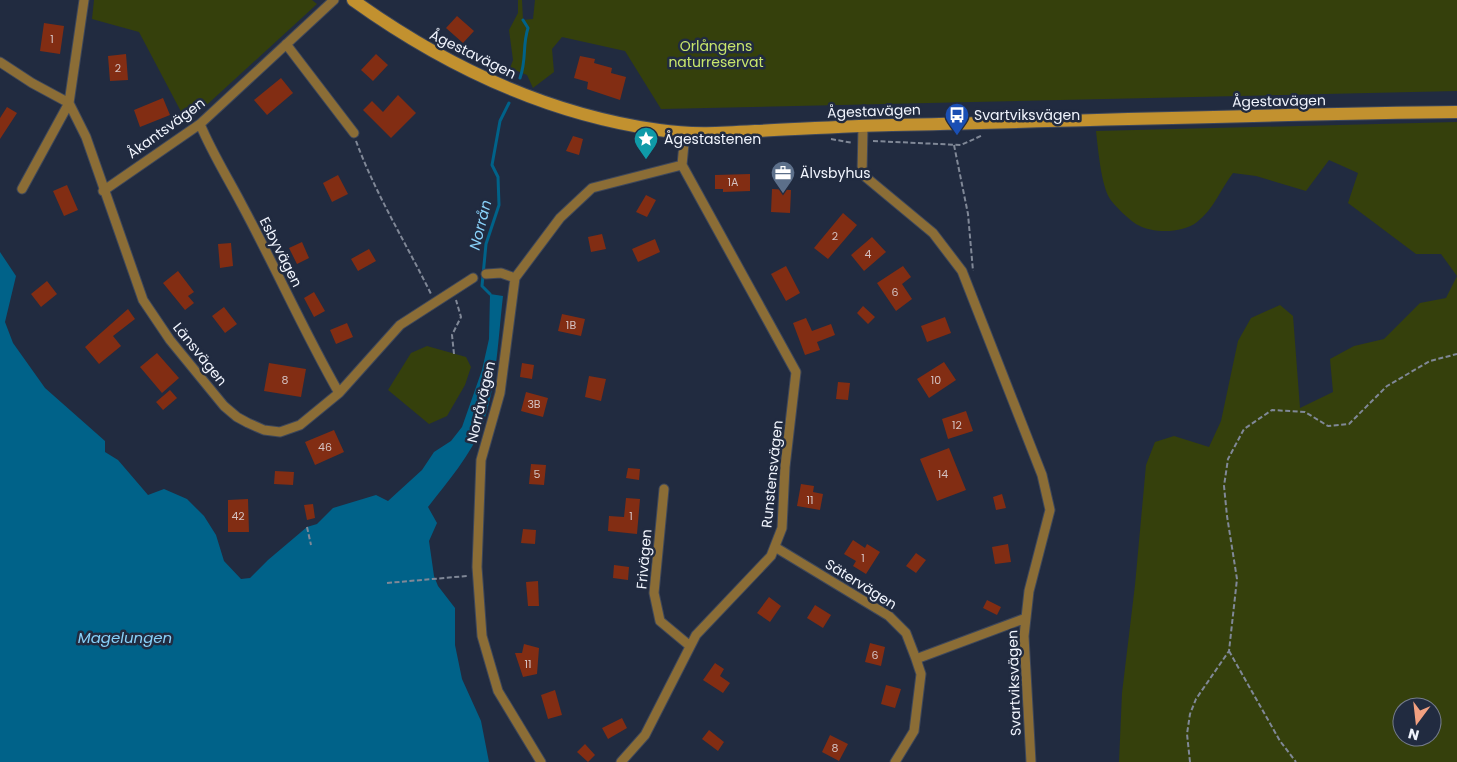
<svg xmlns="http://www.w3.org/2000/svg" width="1457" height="762" viewBox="0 0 1457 762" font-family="Poppins,sans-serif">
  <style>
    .green { fill: #35400c; fill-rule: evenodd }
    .water { fill: #006289 }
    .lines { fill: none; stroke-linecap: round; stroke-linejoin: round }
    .stream { stroke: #006289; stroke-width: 3 }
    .building { fill: #822d13 }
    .minor-casing { stroke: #3e475a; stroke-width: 11 }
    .secondary-casing { stroke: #3e475a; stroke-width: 14 }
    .path { stroke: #808897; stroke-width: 2; stroke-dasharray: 5 2.5; stroke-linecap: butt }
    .minor { stroke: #8b6d36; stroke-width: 9 }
    .secondary { stroke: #c2912f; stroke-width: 12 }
    .labels { text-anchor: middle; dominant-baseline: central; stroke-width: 5; stroke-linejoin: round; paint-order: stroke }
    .number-label { font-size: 11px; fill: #d4c2c2 }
    .park-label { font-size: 14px; fill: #c8e66b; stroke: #212b40 }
    .street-label { font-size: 14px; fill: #f0f4fd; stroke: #212b40 }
    .poi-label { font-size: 14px; fill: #f0f4fd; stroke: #212b40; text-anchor: start }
    .water-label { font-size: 15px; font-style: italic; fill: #89d2fa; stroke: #212b40 }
  </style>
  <rect width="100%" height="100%" fill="#212b40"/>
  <path class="green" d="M 94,0 L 312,0 L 317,4 L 187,123 L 139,32 L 92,19 Z
    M 518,0 L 522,0 L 523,20 L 533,19 L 535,0 L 1457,0 L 1457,91 L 661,109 L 625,51 L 562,37 L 552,49 L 554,72 L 533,88 L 527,75 L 510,68 L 513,60 L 509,30 L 518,13 Z
    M 1457,122 L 1457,762 L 1119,762 L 1122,693 L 1135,585 L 1146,465 L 1155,442 L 1174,436 L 1209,447 L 1221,421 L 1238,341 L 1251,318 L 1280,305 L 1293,316 L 1300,408 L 1333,392 L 1330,359 L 1354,346 L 1384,339 L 1420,303 L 1446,298 L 1457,276 L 1441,254 L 1416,254 L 1348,203 L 1358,173 L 1329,160 L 1306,191 L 1256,176 L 1233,173 C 1220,190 1214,209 1197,222 C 1183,233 1154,234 1138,225 C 1130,221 1115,206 1110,199 C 1101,185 1098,148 1096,131 ZM 1402,707 L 1432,707 L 1432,737 L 1402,737 Z
    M 427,346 L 466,357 L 471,367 L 465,385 L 447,416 L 429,424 L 388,390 L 411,353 Z"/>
  <path class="water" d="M 0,252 L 16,276 L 5,322 L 13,343 L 45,388 L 105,441 L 105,452 L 118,460 L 148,495 L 164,489 L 187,499 L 204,516 L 216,535 L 224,561 L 241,579 L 250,578 L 268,560 L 307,527 L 317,524 L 333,508 L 376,495 L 388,501 L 422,470 L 434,452 L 451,441 L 462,427 L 482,370 L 489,339 L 490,294 L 503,296 C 498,339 497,383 483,424 C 471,455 448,481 428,507 L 437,523 L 429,541 L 434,576 L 438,586 L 455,608 L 455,645 L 462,679 L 481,721 L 489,762 L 0,762 Z"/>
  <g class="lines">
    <path class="stream" d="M 520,78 C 527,58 522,47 528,28 L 523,20
      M 490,294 L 482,286 L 486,244 L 499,205 L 498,177 L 492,165 L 500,121 L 509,103"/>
  </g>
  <path class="building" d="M 457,16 L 474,31 L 463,43 L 446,28 Z
    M 44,23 L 64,26 L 60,54 L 40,51 Z
    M 126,54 L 128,80 L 110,81 L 108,56 Z
    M 376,54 L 388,65 L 373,81 L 361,70 Z
    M 580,56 L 595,59 L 594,63 L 612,68 L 611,73 L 626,77 L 620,100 L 587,89 L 588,82 L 574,78 Z
    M 281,78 L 293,93 L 267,115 L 254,100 Z
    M 398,95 L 416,113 L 391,138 L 363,110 L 372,101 L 383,112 Z
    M 163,98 L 170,115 L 140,127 L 134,110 Z
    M 7,107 L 17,113 L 0,139 L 0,118 Z
    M 573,136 L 583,139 L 579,155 L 566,151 Z
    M 750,174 L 750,191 L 723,192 L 723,189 L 715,189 L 715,175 Z
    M 338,175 L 348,194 L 332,202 L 323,183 Z
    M 67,185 L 78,210 L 64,216 L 53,191 Z
    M 772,189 L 791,190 L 790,213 L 771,212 Z
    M 646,195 L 656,200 L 647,217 L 636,212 Z
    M 843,213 L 857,225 L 828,259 L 814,248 Z
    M 602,234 L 606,249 L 591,252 L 588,237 Z
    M 872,237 L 886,252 L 864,271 L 851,255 Z
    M 655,239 L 660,252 L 638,262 L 632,249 Z
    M 302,242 L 309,258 L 297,264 L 289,248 Z
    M 231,243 L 233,266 L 220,268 L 218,244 Z
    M 369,249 L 376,261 L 358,271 L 351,259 Z
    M 786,266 L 800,293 L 786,301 L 771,274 Z
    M 903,266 L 911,277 L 902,284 L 912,299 L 896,311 L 877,283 Z
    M 178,271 L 194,292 L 188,296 L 194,303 L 185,310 L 163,283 Z
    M 47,281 L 57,294 L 41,307 L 31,294 Z
    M 314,292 L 325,311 L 314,317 L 304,298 Z
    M 863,306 L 875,317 L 868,324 L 857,313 Z
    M 224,307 L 237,324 L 225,333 L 212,316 Z
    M 128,309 L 135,319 L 113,336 L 121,346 L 99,364 L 85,347 Z
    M 562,314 L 585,319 L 581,336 L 558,331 Z
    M 945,317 L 951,333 L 927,342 L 921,326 Z
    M 806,318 L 812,331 L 831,324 L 835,335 L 817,342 L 820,350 L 805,355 L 793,323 Z
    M 347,323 L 353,337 L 336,344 L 330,330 Z
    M 157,353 L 179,378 L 162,393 L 140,367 Z
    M 944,362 L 956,380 L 929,398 L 917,379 Z
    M 269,363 L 306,369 L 301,397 L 264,391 Z
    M 522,363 L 534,365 L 532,379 L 520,377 Z
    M 589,376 L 606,379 L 601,401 L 585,397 Z
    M 838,382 L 850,383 L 848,400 L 836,399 Z
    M 170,390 L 177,398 L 163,410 L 156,402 Z
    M 526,392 L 548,398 L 543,417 L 521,411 Z
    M 966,411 L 973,431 L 948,439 L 942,419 Z
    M 334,430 L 344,452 L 315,465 L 305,442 Z
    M 949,448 L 966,490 L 937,501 L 920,459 Z
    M 531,464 L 546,465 L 544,485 L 529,484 Z
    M 628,468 L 640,469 L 639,480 L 626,478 Z
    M 275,471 L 294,472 L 293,485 L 274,484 Z
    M 801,484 L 814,486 L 813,492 L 823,494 L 820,510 L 797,506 Z
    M 1002,494 L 1006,508 L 996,510 L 993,497 Z
    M 626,498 L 640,499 L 637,534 L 608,531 L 609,516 L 624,517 Z
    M 248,499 L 249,532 L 228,532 L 228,500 Z
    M 313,504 L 315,518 L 307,520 L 304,505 Z
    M 523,529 L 536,530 L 535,544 L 521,543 Z
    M 853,540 L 865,548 L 867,544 L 880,552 L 866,574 L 853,566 L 856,561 L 844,554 Z
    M 1008,544 L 1011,562 L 995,564 L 992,547 Z
    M 916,553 L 926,560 L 916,573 L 906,566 Z
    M 614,565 L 629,567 L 628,580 L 613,578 Z
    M 538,581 L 539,606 L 528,606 L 526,582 Z
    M 769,597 L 781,606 L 770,622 L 757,613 Z
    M 987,600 L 1001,607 L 997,615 L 983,608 Z
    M 815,605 L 831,615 L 823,628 L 807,618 Z
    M 870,643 L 885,647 L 881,666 L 865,662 Z
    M 524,644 L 539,648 L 537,674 L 523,677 L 515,653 L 522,653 Z
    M 715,663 L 724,669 L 720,676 L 730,683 L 723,693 L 703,680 Z
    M 886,685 L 901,689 L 895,708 L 881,704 Z
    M 555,690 L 562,715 L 548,719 L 541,695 Z
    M 622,718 L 627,728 L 608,739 L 602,728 Z
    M 709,730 L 724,742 L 718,751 L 702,739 Z
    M 830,735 L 848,744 L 839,761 L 822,752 Z
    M 585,744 L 595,755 L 588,762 L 577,752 Z"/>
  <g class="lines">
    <defs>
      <path id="minor" d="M 286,44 L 354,133
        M 0,62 L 32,83 L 69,103 L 86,137 L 143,300 L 170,340 L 224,406 L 237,417 L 248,423 L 264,430 L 280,432 L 300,425 L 339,393 L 400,325 L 473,278
        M 200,124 C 212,153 228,178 242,205 C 276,268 304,332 339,393
        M 863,126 L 862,174 L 933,233 L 962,271 L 1042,475 L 1050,510 L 1029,591 L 1024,636 L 1031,762
        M 682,165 L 685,133
        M 22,189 L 69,103 L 84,0
        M 103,191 L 200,124 L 334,0
        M 486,274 L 501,273 L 515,278
        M 664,489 L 654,593 L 660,621 L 690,646
        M 775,547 L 889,616 L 906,633 L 916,659
        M 541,762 L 498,691 L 482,636 L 477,567 L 481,460 L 500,393 L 515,278 L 560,218 L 592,188 L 682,165
        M 621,762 L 645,735 L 696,635 L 771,556 L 782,528 L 785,467 L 796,372 L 682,165
        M 895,762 L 914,731 L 921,674 L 916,659 L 1026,618"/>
      <path id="secondary" d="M 353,0 C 445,66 545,114 659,130 C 691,135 723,133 756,131 C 801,129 847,126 892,125 C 1081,121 1269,114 1457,112"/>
    </defs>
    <use href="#minor" class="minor-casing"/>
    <use href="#secondary" class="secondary-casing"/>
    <path class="path" d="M 831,139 L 853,143
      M 356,141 C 376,195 406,243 431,294
      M 873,141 L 961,145 L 983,135
      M 954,145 L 968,214 L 973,271
      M 454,354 L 452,335 L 461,317 L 456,300
      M 307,527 L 311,545
      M 387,583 L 467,576
      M 1229,651 L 1280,741 L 1296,762
      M 1190,762 L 1187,734 L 1190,714 L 1196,699 L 1229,651 L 1237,579 L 1227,516 L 1224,486 L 1228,459 L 1244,429 L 1272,410 L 1305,412 L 1328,426 L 1349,424 L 1387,386 L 1430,361 L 1457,354"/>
    <use href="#minor" class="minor"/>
    <use href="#secondary" class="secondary"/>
  </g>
  <defs>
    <symbol id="bus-pin" viewBox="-11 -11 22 30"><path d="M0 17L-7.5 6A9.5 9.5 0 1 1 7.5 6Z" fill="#1a4fb4" stroke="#212b40"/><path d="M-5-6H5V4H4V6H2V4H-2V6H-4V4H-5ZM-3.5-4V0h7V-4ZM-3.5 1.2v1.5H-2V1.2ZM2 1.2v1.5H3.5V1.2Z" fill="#fff"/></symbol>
    <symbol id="sight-pin" viewBox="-11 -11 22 30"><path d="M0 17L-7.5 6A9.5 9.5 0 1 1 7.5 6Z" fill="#0f9aa8" stroke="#212b40"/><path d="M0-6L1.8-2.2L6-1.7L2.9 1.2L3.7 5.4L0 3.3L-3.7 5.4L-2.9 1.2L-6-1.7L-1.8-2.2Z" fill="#fff"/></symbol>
    <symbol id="office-pin" viewBox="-11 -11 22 30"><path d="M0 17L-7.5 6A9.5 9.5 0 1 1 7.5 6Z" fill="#5c6f8a" stroke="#212b40"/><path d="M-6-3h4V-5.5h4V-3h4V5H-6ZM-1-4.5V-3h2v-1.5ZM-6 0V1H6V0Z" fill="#fff"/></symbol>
  </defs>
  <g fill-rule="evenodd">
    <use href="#bus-pin" x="943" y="101" width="28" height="38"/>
    <use href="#sight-pin" x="632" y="125" width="28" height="38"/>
    <use href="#office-pin" x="769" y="159" width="28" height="38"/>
  </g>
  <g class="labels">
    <g class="number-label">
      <text x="52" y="39">1</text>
      <text x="118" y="68">2</text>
      <text x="733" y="182">1A</text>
      <text x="835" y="236">2</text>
      <text x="868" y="254">4</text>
      <text x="895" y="292">6</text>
      <text x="571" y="325">1B</text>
      <text x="285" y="380">8</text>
      <text x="936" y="380">10</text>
      <text x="534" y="404">3B</text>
      <text x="957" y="425">12</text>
      <text x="325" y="447">46</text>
      <text x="537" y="474">5</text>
      <text x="943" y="474">14</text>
      <text x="810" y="500">11</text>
      <text x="238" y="516">42</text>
      <text x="631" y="516">1</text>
      <text x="863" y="558">1</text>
      <text x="875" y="655">6</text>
      <text x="528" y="664">11</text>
      <text x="835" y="748">8</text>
    </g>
    <g class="park-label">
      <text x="716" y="46">Orlångens<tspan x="716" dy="16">naturreservat</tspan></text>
    </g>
    <g class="street-label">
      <text transform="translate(473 54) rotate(26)">Ågestavägen</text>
      <text transform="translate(1279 101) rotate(-1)">Ågestavägen</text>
      <text transform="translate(874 111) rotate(-2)">Ågestavägen</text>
      <text transform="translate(166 128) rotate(-36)">Åkantsvägen</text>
      <text transform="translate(281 252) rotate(63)">Esbyvägen</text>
      <text transform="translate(200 354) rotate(51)">Länsvägen</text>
      <text transform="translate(481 402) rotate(-77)">Norråvägen</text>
      <text transform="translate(772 474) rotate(-84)">Runstensvägen</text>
      <text transform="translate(644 559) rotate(-85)">Frivägen</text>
      <text transform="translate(861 584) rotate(32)">Sätervägen</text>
      <text transform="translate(1014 683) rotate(-92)">Svartviksvägen</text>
    </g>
    <g class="poi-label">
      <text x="974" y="115">Svartviksvägen</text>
      <text x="664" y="139">Ågestastenen</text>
      <text x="800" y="173">Älvsbyhus</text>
    </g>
    <g class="water-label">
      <text transform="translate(480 225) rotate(-76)">Norrån</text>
      <text x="125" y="637">Magelungen</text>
    </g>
  </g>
  <g transform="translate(1417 722) rotate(195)"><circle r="24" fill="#212b40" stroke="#747b8c"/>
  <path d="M0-4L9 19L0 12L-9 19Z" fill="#f2a080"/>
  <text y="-8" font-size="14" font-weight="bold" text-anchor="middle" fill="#f0f4fd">N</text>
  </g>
</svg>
